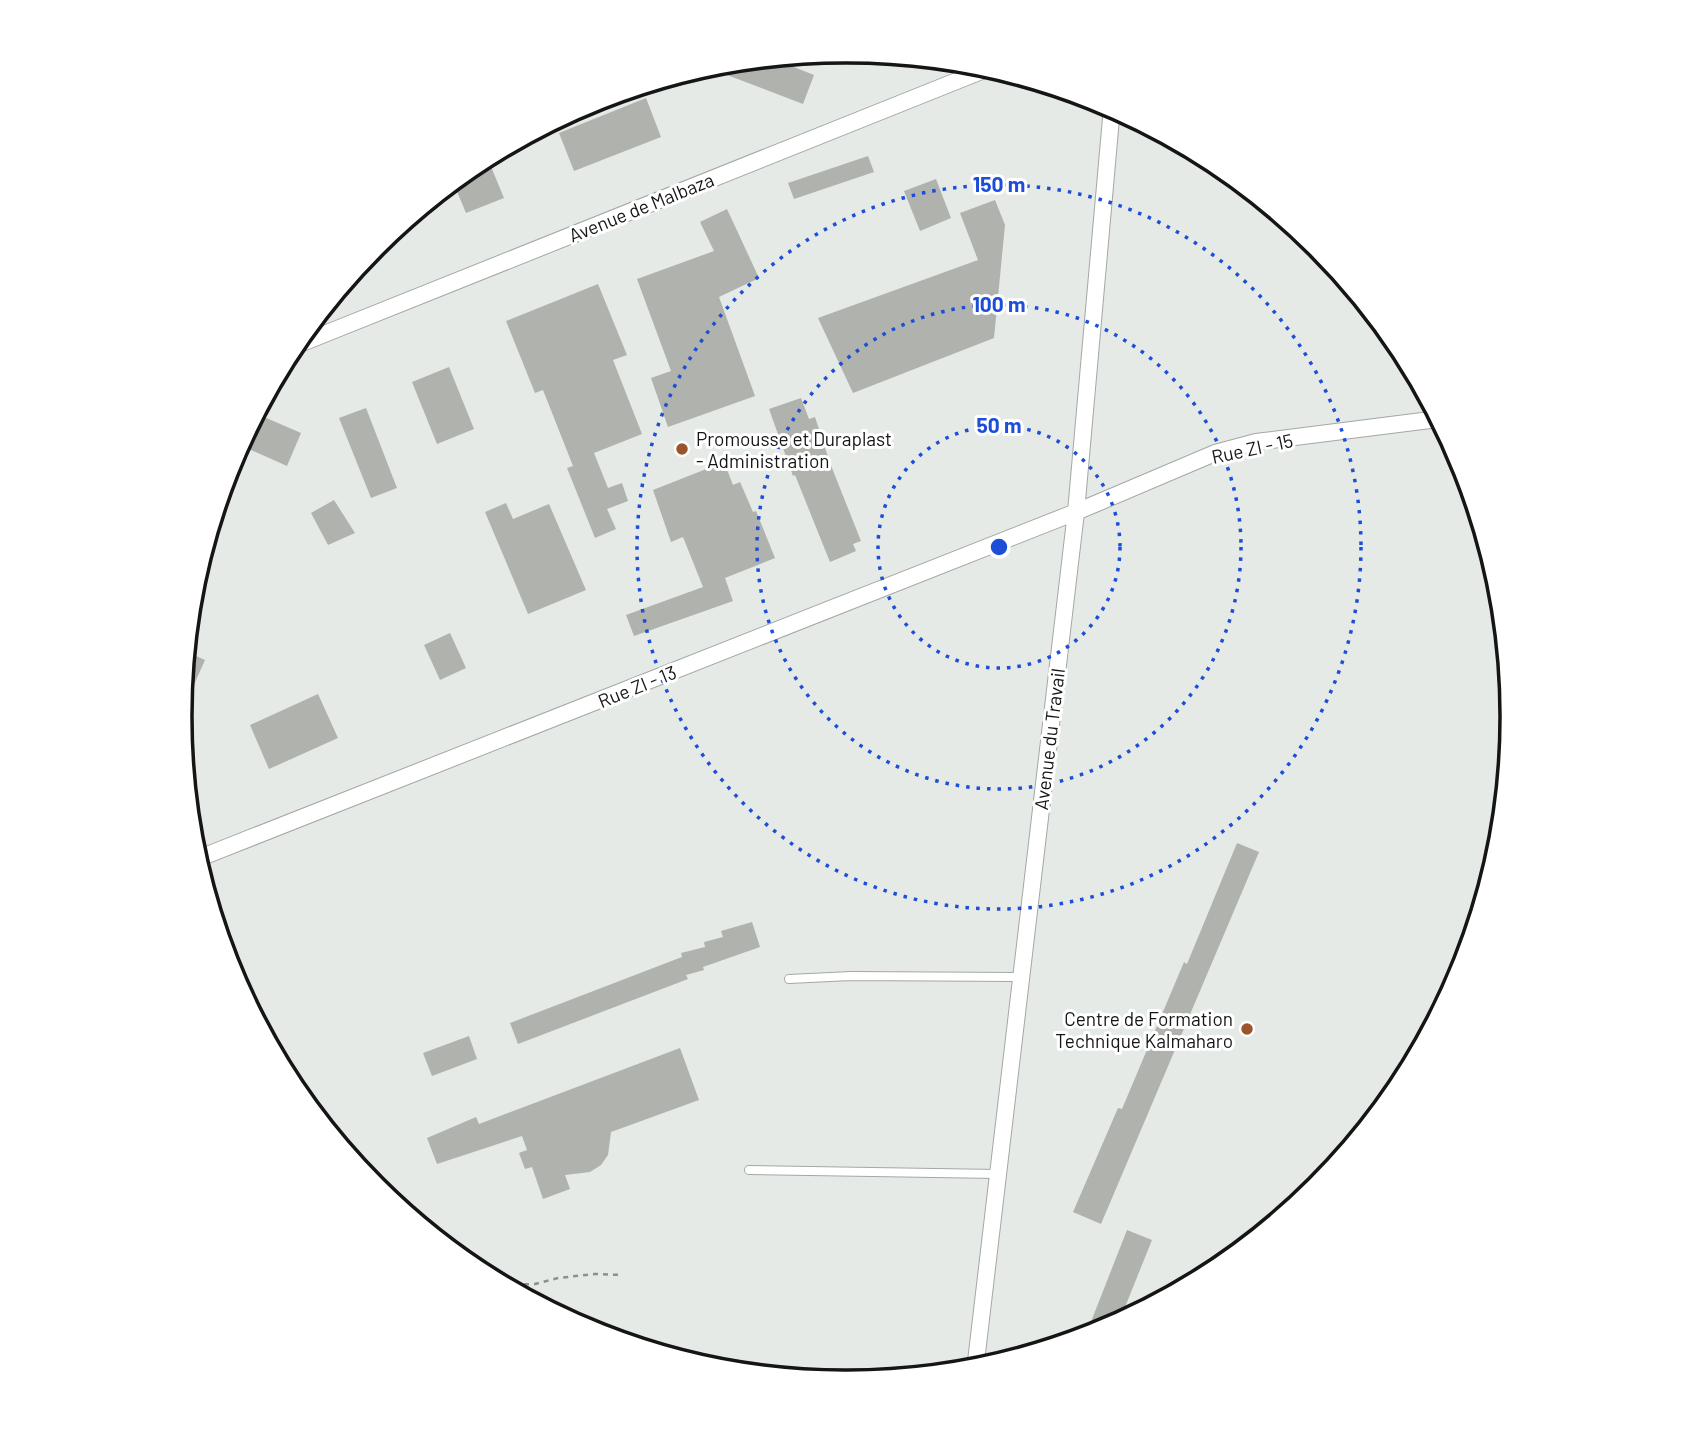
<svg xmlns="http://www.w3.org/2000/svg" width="1692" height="1433" viewBox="0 0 1692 1433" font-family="Barlow,sans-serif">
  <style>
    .building { fill: #afb2ad }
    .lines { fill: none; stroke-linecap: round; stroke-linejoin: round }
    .lane-casing { stroke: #a3a8a4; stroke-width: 10 }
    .street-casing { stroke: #a3a8a4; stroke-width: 18 }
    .path { stroke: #8d908d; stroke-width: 2.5; stroke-dasharray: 5 5; stroke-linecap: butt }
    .lane { stroke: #fff; stroke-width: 8 }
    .street { stroke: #fff; stroke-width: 16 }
    .ring { fill: none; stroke: #1d4ed8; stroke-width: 3.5; stroke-dasharray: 3.5 7 }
    .poi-dot { fill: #9b552d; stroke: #fff; stroke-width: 2.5 }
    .labels { text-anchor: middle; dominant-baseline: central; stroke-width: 6; stroke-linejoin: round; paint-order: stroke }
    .street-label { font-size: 19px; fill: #141514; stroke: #fff }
    .poi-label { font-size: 19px; fill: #141514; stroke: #fff; text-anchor: start }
    .rim { fill: none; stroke: #141514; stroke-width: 3.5 }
    .centre { fill: #1d4ed8; stroke: #fff; stroke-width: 3.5 }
    .ring-label { font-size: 21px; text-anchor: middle; font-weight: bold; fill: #1d4ed8; stroke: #fff; stroke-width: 6; stroke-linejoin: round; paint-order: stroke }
  </style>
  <rect width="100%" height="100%" fill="#e5eae6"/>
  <path class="building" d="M 771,58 L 814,75 L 803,104 L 706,67 L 717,63 Z
    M 646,98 L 661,137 L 574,171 L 559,133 Z
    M 868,156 L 874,172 L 794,199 L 788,183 Z
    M 487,157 L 504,198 L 466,213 L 453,182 Z
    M 936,179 L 951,218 L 920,231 L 904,191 Z
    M 995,200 L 1005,225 L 994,338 L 853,393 L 818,318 L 978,260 L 960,213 Z
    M 727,209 L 759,278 L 719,297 L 755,396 L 668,427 L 651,378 L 671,371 L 637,279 L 714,251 L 700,222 Z
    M 598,284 L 627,355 L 613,360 L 642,434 L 594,453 L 608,488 L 622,483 L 628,501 L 607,509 L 616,529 L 595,538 L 567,468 L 573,466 L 543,390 L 535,393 L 506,321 Z
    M 449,367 L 474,429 L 437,444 L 412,382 Z
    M 801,398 L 809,419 L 815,417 L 830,463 L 861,541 L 853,544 L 856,551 L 830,562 L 795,475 L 793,476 L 769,409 Z
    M 366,408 L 397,488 L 371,498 L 339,418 Z
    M 257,414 L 301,433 L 287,466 L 240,445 Z
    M 724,462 L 733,485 L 740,482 L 753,512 L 756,511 L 775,558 L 725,578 L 733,601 L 634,636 L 626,615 L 703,587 L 683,537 L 671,542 L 653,490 Z
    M 334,500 L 355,533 L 328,545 L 311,513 Z
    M 506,503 L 513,519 L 549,504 L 586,590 L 528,614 L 485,512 Z
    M 450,633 L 466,668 L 440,680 L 424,645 Z
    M 187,652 L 205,660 L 184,707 L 181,706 Z
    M 318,694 L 338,738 L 269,769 L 250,725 Z
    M 1237,843 L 1259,852 L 1101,1224 L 1073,1212 L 1118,1108 L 1122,1109 L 1184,962 L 1187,964 Z
    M 752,922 L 760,947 L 703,967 L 704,970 L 686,975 L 688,979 L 518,1044 L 510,1023 L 682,957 L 681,953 L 705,947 L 704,942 L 723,937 L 721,931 Z
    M 469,1036 L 477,1059 L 432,1076 L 423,1053 Z
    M 680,1048 L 699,1100 L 611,1132 L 608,1155 L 601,1165 L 590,1172 L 565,1175 L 570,1189 L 543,1199 L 532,1167 L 525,1169 L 519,1153 L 527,1150 L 522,1136 L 437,1164 L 427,1138 L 476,1117 L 479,1124 Z
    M 1127,1230 L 1152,1240 L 1119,1322 L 1100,1332 L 1085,1337 Z"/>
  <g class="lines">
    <defs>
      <path id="lane" d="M 789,979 L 851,976 L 1021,977
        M 749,1170 L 998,1174"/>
      <path id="street" d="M 292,347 L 989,68
        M 197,859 L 1076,512 L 1215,453 L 1256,442 L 1438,419
        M 975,1370 L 1076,512 L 1112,107
        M 794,1377 L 877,1379"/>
    </defs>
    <use href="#lane" class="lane-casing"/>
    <use href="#street" class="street-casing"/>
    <path class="path" d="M 504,1285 L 535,1284 L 558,1278 L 595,1274 L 623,1275"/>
    <use href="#lane" class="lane"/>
    <use href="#street" class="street"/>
  </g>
  <g class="ring">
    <circle cx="999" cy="547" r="121"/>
    <circle cx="999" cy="547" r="242"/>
    <circle cx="999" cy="547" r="362"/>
  </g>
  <g class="poi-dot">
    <circle cx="682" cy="449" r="7"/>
    <circle cx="1247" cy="1029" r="7"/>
  </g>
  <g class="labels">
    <g class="street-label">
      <text transform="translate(641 207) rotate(-22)">Avenue de Malbaza</text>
      <text transform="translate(1252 448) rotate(-12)">Rue ZI - 15</text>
      <text transform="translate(637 686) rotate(-22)">Rue ZI - 13</text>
      <text transform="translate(1049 739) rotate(-83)">Avenue du Travail</text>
    </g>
    <g class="poi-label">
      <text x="696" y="438">Promousse et Duraplast<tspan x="696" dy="22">- Administration</tspan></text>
      <text x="1233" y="1018" text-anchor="end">Centre de Formation<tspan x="1233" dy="22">Technique Kalmaharo</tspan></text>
    </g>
  </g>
  <path d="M0 0H1692V1433H0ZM845 63H847A653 653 0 0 1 1500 716V717A653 653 0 0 1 847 1370H845A653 653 0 0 1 192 717V716A653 653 0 0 1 845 63Z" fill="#fff" fill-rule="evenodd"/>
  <path class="rim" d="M845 63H847A653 653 0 0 1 1500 716V717A653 653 0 0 1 847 1370H845A653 653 0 0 1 192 717V716A653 653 0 0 1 845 63Z"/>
  <circle cx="999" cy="547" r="10" class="centre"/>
  <g class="ring-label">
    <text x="999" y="192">150 m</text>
    <text x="999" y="312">100 m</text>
    <text x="999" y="433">50 m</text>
  </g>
</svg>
